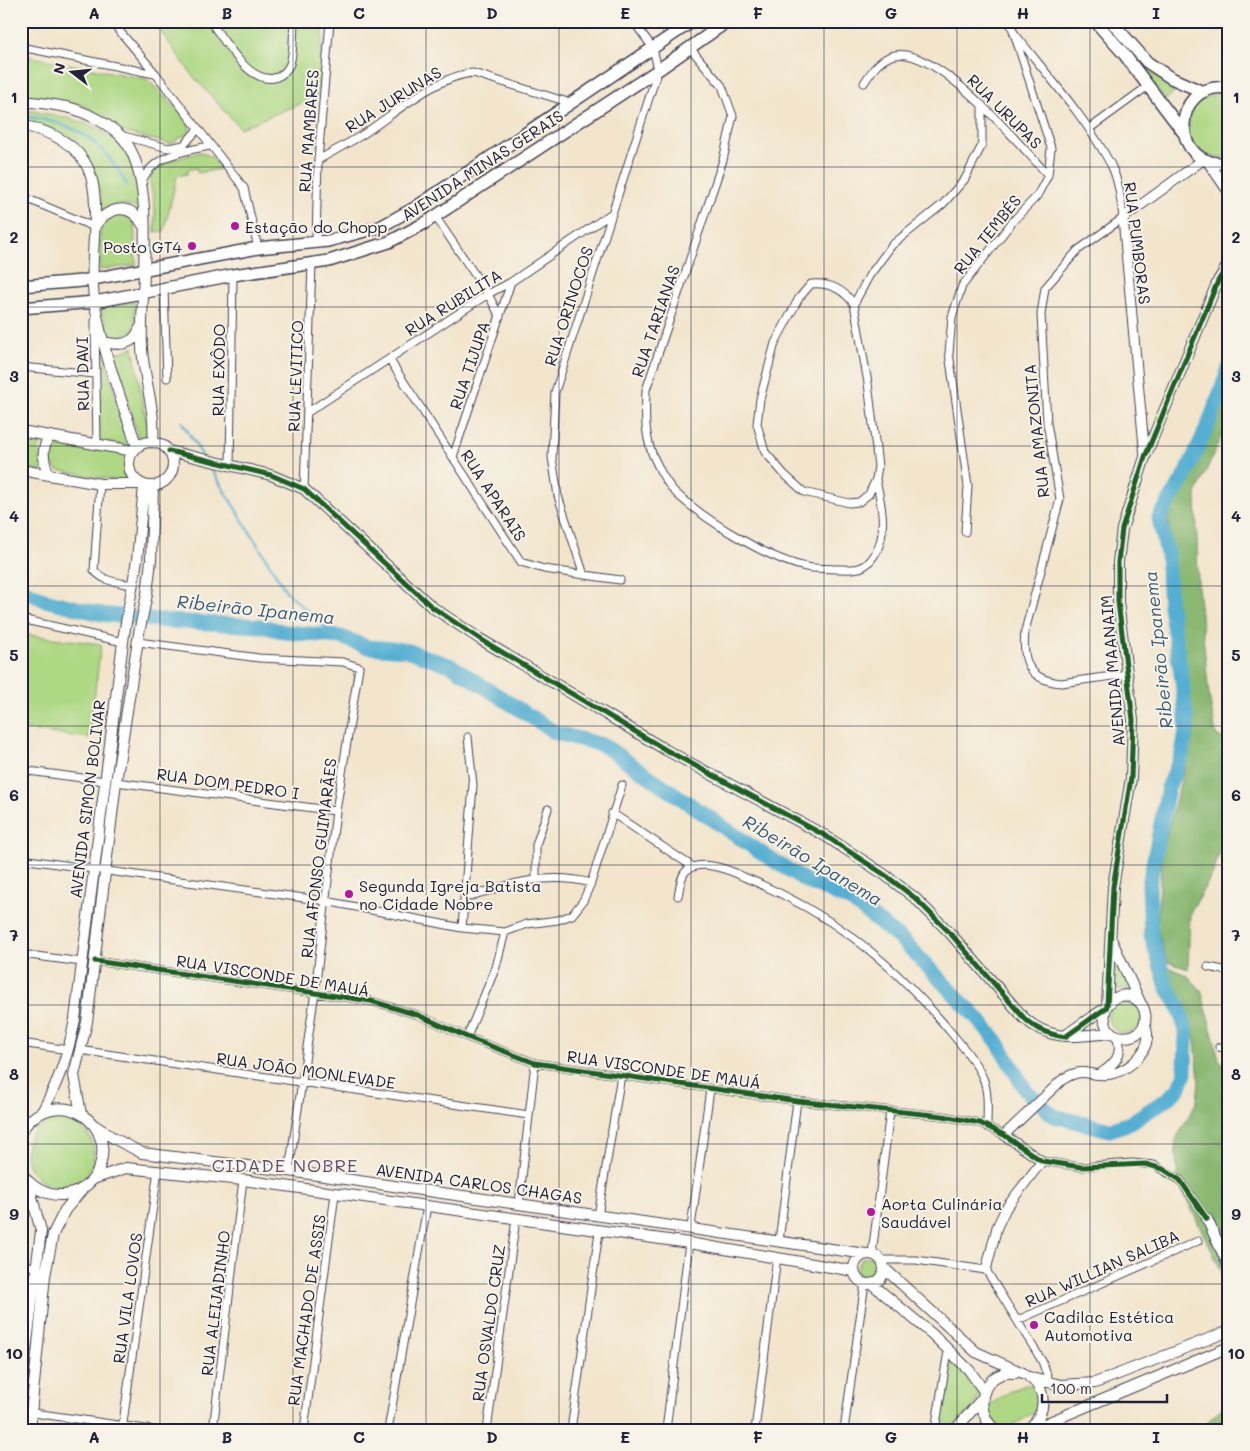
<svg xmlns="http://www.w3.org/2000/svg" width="1250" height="1451" viewBox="0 0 1250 1451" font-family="Mali,sans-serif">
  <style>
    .green { fill: #aed884; stroke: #687d60 }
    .forest { fill: #8ab872; stroke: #566d56 }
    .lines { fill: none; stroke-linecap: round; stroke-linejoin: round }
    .stream { stroke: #54afd2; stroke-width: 2.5 }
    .river { stroke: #54afd2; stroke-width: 15 }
    .minor-casing { stroke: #413f51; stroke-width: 9 }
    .tertiary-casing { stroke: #413f51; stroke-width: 11 }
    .secondary-casing { stroke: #413f51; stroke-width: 12 }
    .primary-casing { stroke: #413f51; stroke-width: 14 }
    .minor { stroke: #fff; stroke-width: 7 }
    .tertiary { stroke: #fff; stroke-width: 9 }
    .secondary { stroke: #fff; stroke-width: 10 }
    .primary { stroke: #fff; stroke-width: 11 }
    .cycleway-casing { stroke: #f7f3e8; stroke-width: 8 }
    .cycleway { stroke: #1b5e20; stroke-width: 5 }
    .grid { fill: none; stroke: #22223b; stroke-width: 1; stroke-opacity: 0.55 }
    .poi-dot { fill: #b5179e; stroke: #f7f3e8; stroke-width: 2 }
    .labels { text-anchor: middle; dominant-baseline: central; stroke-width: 4; stroke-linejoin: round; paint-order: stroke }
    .street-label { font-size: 16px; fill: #22223b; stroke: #f7f3e8 }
    .poi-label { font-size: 16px; fill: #22223b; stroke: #f7f3e8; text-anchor: start }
    .water-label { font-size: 18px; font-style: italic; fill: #365a77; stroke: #f7f3e8 }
    .neighbourhood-label { font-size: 18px; letter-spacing: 1px; fill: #624e6a; stroke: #f7f3e8 }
    .neatline { fill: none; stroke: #22223b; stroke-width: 2 }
    .grid-label { font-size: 16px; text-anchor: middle; font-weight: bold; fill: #22223b }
  </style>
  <rect width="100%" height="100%" fill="#f7f3e8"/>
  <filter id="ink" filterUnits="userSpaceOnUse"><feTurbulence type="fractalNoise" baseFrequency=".02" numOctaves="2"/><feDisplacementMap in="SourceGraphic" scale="10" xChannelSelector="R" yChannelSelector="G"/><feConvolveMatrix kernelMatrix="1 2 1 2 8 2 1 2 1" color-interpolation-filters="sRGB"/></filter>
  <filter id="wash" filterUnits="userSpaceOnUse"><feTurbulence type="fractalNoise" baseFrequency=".0096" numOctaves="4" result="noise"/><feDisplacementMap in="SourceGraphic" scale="20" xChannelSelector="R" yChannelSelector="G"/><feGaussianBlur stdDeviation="1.12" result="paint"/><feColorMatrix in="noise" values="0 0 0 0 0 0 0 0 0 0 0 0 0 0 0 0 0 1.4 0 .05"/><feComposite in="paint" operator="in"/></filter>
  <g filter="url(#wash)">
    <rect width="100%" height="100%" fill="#f2e5cc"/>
    <path class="green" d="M 153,21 L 324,21 L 317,97 L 240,128 L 193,76 Z
      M 21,55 L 147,79 L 188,120 L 190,131 L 171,144 L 123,132 L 105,117 L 83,105 L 21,94 Z
      M 1136,61 L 1163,80 L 1180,85 L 1166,100 Z
      M 1220,94 L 1229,96 L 1229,156 C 1211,162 1198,151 1188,137 L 1190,111 L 1203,98 Z
      M 21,109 C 87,121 141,128 139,209 C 125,203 115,203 102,211 C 98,154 78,132 21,121 Z
      M 200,152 L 212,157 L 221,169 L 198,173 L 196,168 L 187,170 L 187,174 L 177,176 L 164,231 L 155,232 L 155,208 L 150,181 L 152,171 L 158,164 Z
      M 115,214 L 126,216 L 134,222 L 136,265 L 100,270 L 100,228 L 103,222 Z
      M 134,302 L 135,324 L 132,334 C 111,355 105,322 101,308 Z
      M 101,345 L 130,446 L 99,441 Z
      M 133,347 L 151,446 L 141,445 L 112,352 L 122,352 Z
      M 21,435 L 42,439 C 37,452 39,459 45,472 L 21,467 Z
      M 51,443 L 127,453 L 126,482 L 56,470 L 48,456 Z
      M 21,634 L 101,644 L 89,738 L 21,729 Z
      M 1115,955 L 1126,979 L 1129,994 L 1121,989 L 1112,989 Z
      M1108 1016a17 17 0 1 1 34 0a17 17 0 1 1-34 0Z
      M26 1153a34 34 0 1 1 68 0a34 34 0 1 1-68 0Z
      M857 1269a12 12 0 1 1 24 0a12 12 0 1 1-24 0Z
      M 21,1277 L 32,1279 L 21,1356 Z
      M 951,1363 L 962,1368 L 979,1392 C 979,1407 959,1420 949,1429 L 938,1430 Z
      M 1026,1385 L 1033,1386 L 1038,1393 L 1038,1409 L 1007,1430 L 999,1428 L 986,1412 L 987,1407 L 1010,1391 Z"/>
    <path class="forest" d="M 1229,386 L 1229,419 L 1196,494 L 1198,586 L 1209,695 L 1216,735 L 1229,741 L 1229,838 L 1222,845 L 1213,873 L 1190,913 L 1188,969 L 1167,962 L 1157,928 L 1162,852 L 1194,731 L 1179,626 L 1168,518 Z
      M 1169,967 L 1188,976 L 1201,990 L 1219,1059 L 1229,1072 L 1229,1286 L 1178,1182 L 1175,1141 L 1197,1101 L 1199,1079 L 1195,1041 L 1187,1012 L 1167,977 Z
      M 1229,1401 L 1229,1430 L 1199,1430 Z"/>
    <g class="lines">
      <path class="stream" d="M 21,116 C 74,122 101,138 127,185
        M 182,422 L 202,455
        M 208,464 L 286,591 L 321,624 L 341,637"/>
      <path class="river" d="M 21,589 L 45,600 L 101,614 L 167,621 L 262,626 L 285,632 L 341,637 L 368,647 L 406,650 L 452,666 L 556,733 L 603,745 L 757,850 L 806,881 L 853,902 L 903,941 L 977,1018 L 997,1041 L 1026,1091 L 1054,1116 L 1110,1130 L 1130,1123 L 1167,1099 L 1179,1089 L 1185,1073 L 1186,1031 L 1178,1005 L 1167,987 L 1151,935 L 1149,885 L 1168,788 L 1181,757 L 1187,728 L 1182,680 L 1170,606 L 1167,554 L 1159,518 L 1184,478 L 1209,423 L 1229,368"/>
    </g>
  </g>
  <g filter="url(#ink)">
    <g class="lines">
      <defs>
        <path id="minor" d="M 111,21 L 156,74 L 244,188 L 258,248
          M 210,21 C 223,38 251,88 277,77 C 283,75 287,70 290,64 C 294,51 293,35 294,21
          M 1015,34 C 1048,76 1086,118 1111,165 C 1119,181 1121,201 1123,218 L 1078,250 L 1045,288 L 1041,314 L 1047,423 L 1060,499 L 1025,631 C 1022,661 1028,680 1061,683 L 1127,674
          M 21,47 L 155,74
          M 690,48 L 722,86 L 733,116 L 723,160 L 646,390 C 645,415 644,441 657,464 C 661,474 670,488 678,495 C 707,521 768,559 806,567 C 815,569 826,568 836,569 C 847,569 860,571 868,563 C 890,542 882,505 876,480
          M 864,83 C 871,72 880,58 895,55 C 938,47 1020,145 1048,175
          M 1089,129 L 1148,86
          M 120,135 L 168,148 L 184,145 L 197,130
          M 318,160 C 332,152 347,144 362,135 C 393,115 436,76 473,73 L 571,103
          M 142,181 C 154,155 183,151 210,146
          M 21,196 L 94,227
          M 435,216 L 488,294 L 500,317
          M 316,243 L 318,160 L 330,21
          M 164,288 L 167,378
          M 854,304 C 844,290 829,282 811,284 L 799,298 L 775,343 L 760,399 L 757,424 L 765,452 L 784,474 L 804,492 L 849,503 L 859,502 L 869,494 L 876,479 L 878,466 L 868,383 L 854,304 L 869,276 L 892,245 L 943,204 L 965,179 L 982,145 L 982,105
          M 95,321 L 97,445
          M 389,359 L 521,562 L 544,569 L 620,580
          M 21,367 L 95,374
          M 308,412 L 488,294 L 511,282 L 612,213
          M 453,457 L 511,282
          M 230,466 L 233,275
          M 1229,479 L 1229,480
          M 100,484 L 94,570 C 103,582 118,582 132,585
          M 304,489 L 312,264
          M 965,532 L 968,486 L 949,353 L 952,317 L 962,286 L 1013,221 L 1037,196 L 1048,175 L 1051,148 L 1010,21
          M 584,575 L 558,496 L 552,457 L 555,392 L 658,70 L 653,48 L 633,21
          M 21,619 L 123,642
          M 138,642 L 259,658 L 343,662 L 359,667 L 336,811 L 315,992 L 289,1171
          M 21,770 L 105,781
          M 116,782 L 336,811
          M 612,813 L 693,867
          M 21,859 L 326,901 L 462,928 L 505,932 L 527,924 L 558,920 L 572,915 L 583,901 L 591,883 L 622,785
          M 536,878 L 536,845 L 548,809
          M 678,896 C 680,888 680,877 686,871 C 700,858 730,870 744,877 C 826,911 885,955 943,1023 C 957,1040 974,1058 983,1078 C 989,1093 987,1111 987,1127
          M 464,898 C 506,885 547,871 591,883
          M 462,928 L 473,785 L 468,737
          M 21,954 L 82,962
          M 95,961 L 371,1001 L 418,1015 L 467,1037 L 535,1063 L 797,1101 L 943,1116 L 980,1123 L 1004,1135
          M 1208,967 L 1229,971
          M 467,1037 L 496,967 L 505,932
          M 21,1043 L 69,1050
          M 1219,1047 L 1229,1049
          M 79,1050 L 529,1115
          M 1042,1161 L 1081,1167 L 1132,1163 L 1154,1165 L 1180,1180 L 1207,1219
          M 519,1204 L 535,1063
          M 598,1216 L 621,1075
          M 691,1227 L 710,1089
          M 779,1241 L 797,1101
          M 872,1254 L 890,1111
          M 881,1260 L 916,1260 L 986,1270 L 1042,1361 L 1049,1381
          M 21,1265 L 36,1267
          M 1018,1320 L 1198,1241
          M 21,1413 L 34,1413 L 153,1430
          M 122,1430 L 158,1170
          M 213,1430 L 243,1180
          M 304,1430 L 335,1194
          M 388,1430 L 427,1206
          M 487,1430 L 516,1219
          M 571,1430 L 599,1232
          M 666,1430 L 689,1243
          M 755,1430 L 777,1257
          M 844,1430 L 865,1283
          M 935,1430 L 948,1351"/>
        <path id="tertiary" d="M 1145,457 L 1123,218 L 1204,159
          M 1100,1074 C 1115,1064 1124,1055 1117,1036
          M 986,1270 L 997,1227 L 1006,1208 L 1042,1161 L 1004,1135 L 1062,1080 C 1085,1065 1089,1078 1111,1074 C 1132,1070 1157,1045 1144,1023"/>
        <path id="secondary" d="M 21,101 C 40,103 60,104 77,110 C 91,115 109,125 120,135 C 160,174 139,294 142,349 C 144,380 156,411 153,442
          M 21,125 C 131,148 82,227 95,305 C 103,353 122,401 137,447
          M 1207,160 L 1229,192
          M 95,226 C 108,207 130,201 143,225
          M 104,342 C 120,346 134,345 140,328
          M 21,431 L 134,451
          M129 464a22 22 0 1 1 44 0a22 22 0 1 1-44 0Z
          M 169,451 L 271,475 L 304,489 L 432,607 L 480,639 L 666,750 L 824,835 L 885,875 L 915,898 L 950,933 L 1024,1018 C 1052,1043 1077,1036 1111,1033
          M 21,470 L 100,484 L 140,484
          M 48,475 C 44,461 40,449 50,436
          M 1112,941 L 1140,1002
          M 1107,1006 L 1113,887 L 1131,778 L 1133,720 L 1118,602 L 1118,562 L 1122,529 L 1145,457 L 1218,281 L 1229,263
          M 1065,1036 C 1078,1026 1091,1018 1104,1009 C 1108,1006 1110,1001 1115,998 C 1122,994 1130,995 1137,1000 C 1141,1003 1144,1007 1145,1013 C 1151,1045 1095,1046 1106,1008
          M 42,1112 C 59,1081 69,1053 75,1019 L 124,634 L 137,560 L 144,486
          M 81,1114 L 74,1075 L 87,1022 L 116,782 L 139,633 L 147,594 L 151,560 L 153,487
          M 94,1125 L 115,1139 L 142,1153 L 289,1171 L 866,1254
          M 21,1131 C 56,1080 125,1124 95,1176 C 88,1187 75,1194 63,1195 C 45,1196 30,1186 21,1172
          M 93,1179 L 126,1168 L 243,1180 L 689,1243 L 854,1271
          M 1207,1219 L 1229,1267
          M854 1269a15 15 0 1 1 30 0a15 15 0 1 1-30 0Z
          M 884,1268 L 976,1352 L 1023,1373
          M 872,1284 L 932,1334 L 969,1370 L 984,1391
          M 1029,1377 C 1048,1390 1046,1413 1030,1428
          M 1031,1378 L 1061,1385 L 1095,1383 L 1229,1331
          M 21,1390 L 41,1231 L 28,1182
          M 31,1430 L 31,1413 L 45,1276 L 53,1234 L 65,1210 L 86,1185
          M 955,1430 L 981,1400
          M 996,1430 C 971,1412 982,1369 1015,1373
          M 1030,1430 L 1229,1347"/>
        <path id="primary" d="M 1095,21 L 1124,54 L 1183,132
          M 1111,21 L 1147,62 L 1171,78 L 1203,92
          M 1229,88 C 1167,80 1171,173 1229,162
          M 21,286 L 82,281 L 258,248 L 328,241 L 380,227 L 416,207 L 693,21
          M 21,308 L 95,302 L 233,275 L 329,261 L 389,242 L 425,223 L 658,70 L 728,21"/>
      </defs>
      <use href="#minor" class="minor-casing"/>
      <use href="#tertiary" class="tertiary-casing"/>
      <use href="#secondary" class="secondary-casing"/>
      <use href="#primary" class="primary-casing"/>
      <use href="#minor" class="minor"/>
      <use href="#tertiary" class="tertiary"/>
      <use href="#secondary" class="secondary"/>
      <use href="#primary" class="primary"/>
      <defs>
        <path id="cycleway" d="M 169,451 L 271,475 L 304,489 L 432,607 L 480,639 L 666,750 L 824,835 L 885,875 L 915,898 L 950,933 L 1024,1018 C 1037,1030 1048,1034 1065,1037 L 1106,1008
          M 95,961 L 371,1001 L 418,1015 L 467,1037 L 535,1063 L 797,1101 L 943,1116 L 980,1123 L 1004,1135 L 1042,1161 L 1081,1167 L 1145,1164 L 1163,1169 L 1180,1180 L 1207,1219
          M 1107,1006 L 1113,887 L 1131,778 L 1133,720 L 1118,602 L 1118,562 L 1122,529 L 1145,457 L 1218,281 L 1229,263"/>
      </defs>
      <use href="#cycleway" class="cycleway-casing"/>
      <use href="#cycleway" class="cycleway"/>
    </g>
  </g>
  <path class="grid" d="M 160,21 L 160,1430M 293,21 L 293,1430M 426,21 L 426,1430M 559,21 L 559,1430M 691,21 L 691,1430M 824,21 L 824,1430M 957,21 L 957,1430M 1090,21 L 1090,1430M 21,167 L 1229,167M 21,307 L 1229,307M 21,446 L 1229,446M 21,586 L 1229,586M 21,726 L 1229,726M 21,865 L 1229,865M 21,1005 L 1229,1005M 21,1144 L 1229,1144M 21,1284 L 1229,1284"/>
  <g class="poi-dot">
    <circle cx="235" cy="226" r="5"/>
    <circle cx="192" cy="246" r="5"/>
    <circle cx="349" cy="894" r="5"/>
    <circle cx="871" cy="1212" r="5"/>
    <circle cx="1034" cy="1325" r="5"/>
  </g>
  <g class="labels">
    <g class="street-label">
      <text transform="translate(393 99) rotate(-32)">RUA JURUNAS</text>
      <text transform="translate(1005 111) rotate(45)">RUA URUPAS</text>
      <text transform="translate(308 131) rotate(-86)">RUA MAMBARES</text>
      <text transform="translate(482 165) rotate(-33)">AVENIDA MINAS GERAIS</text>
      <text transform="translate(987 234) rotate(-51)">RUA TEMBÉS</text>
      <text transform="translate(1138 243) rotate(83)">RUA PUMBORAS</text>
      <text transform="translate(453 302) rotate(-32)">RUA RUBILITA</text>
      <text transform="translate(568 306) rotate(-72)">RUA ORINOCOS</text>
      <text transform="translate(655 321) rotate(-71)">RUA TARIANAS</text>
      <text transform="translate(469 365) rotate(-71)">RUA TIJUPA</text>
      <text transform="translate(218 370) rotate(-89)">RUA EXÔDO</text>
      <text transform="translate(82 374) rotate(-91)">RUA DAVI</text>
      <text transform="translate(295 376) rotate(-88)">RUA LEVITICO</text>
      <text transform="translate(1036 431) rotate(-96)">RUA AMAZONITA</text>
      <text transform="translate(494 495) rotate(57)">RUA APARAIS</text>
      <text transform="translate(1112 671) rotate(-95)">AVENIDA MAANAIM</text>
      <text transform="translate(228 783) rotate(8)">RUA DOM PEDRO I</text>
      <text transform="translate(87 799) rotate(-83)">AVENIDA SIMON BOLIVAR</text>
      <text transform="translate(318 858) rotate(-83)">RUA AFONSO GUIMARÃES</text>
      <text transform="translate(273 975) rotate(9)">RUA VISCONDE DE MAUÁ</text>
      <text transform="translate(664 1069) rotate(8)">RUA VISCONDE DE MAUÁ</text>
      <text transform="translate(306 1070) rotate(8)">RUA JOÃO MONLEVADE</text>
      <text transform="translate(479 1183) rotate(8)">AVENIDA CARLOS CHAGAS</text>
      <text transform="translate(1102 1268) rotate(-24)">RUA WILLIAN SALIBA</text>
      <text transform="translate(127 1298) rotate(-82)">RUA VILA LOVOS</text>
      <text transform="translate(215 1303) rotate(-83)">RUA ALEIJADINHO</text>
      <text transform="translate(306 1310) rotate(-82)">RUA MACHADO DE ASSIS</text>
      <text transform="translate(488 1323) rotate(-82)">RUA OSVALDO CRUZ</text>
    </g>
    <g class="poi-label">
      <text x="245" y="226">Estação do Chopp</text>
      <text x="182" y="246" text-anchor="end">Posto GT4</text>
      <text x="359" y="885">Segunda Igreja Batista<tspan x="359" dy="18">no Cidade Nobre</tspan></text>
      <text x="881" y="1203">Aorta Culinária<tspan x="881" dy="18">Saudável</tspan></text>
      <text x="1044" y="1316">Cadilac Estética<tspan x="1044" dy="18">Automotiva</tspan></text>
    </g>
    <g class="water-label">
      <text transform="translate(256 609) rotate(6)">Ribeirão Ipanema</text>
      <text transform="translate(1158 650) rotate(-96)">Ribeirão Ipanema</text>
      <text transform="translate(813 860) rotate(31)">Ribeirão Ipanema</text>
    </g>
    <g class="neighbourhood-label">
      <text x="285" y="1165">CIDADE NOBRE</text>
    </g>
  </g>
  <rect width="1250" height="1451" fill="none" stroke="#f7f3e8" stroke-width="55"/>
  <g transform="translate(72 72) rotate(286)" stroke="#f7f3e8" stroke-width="4" paint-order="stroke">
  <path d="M0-4L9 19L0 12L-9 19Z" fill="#22223b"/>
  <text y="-8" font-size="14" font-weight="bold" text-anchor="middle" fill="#22223b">N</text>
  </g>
  <path d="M1042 1394v8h125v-8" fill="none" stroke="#22223b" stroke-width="2.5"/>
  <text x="1050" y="1394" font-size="15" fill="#22223b" stroke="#f7f3e8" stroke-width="4" paint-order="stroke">100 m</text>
  <rect x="28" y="28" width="1194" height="1396" class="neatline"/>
  <g class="grid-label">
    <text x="94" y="19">A</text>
    <text x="227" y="19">B</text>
    <text x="359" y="19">C</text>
    <text x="492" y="19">D</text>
    <text x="625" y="19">E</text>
    <text x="758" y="19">F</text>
    <text x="891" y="19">G</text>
    <text x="1023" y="19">H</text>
    <text x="1156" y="19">I</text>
    <text x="14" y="103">1</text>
    <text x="1236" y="103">1</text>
    <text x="14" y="243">2</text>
    <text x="1236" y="243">2</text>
    <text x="14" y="382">3</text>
    <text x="1236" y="382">3</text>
    <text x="14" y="522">4</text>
    <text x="1236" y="522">4</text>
    <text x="14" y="661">5</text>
    <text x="1236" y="661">5</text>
    <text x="14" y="801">6</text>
    <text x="1236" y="801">6</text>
    <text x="14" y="941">7</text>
    <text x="1236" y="941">7</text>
    <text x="14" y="1080">8</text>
    <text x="1236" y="1080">8</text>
    <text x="14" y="1220">9</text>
    <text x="1236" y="1220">9</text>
    <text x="14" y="1359">10</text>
    <text x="1236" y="1359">10</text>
    <text x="94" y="1443">A</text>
    <text x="227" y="1443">B</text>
    <text x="359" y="1443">C</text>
    <text x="492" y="1443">D</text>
    <text x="625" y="1443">E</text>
    <text x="758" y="1443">F</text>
    <text x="891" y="1443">G</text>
    <text x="1023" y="1443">H</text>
    <text x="1156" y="1443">I</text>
  </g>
</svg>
